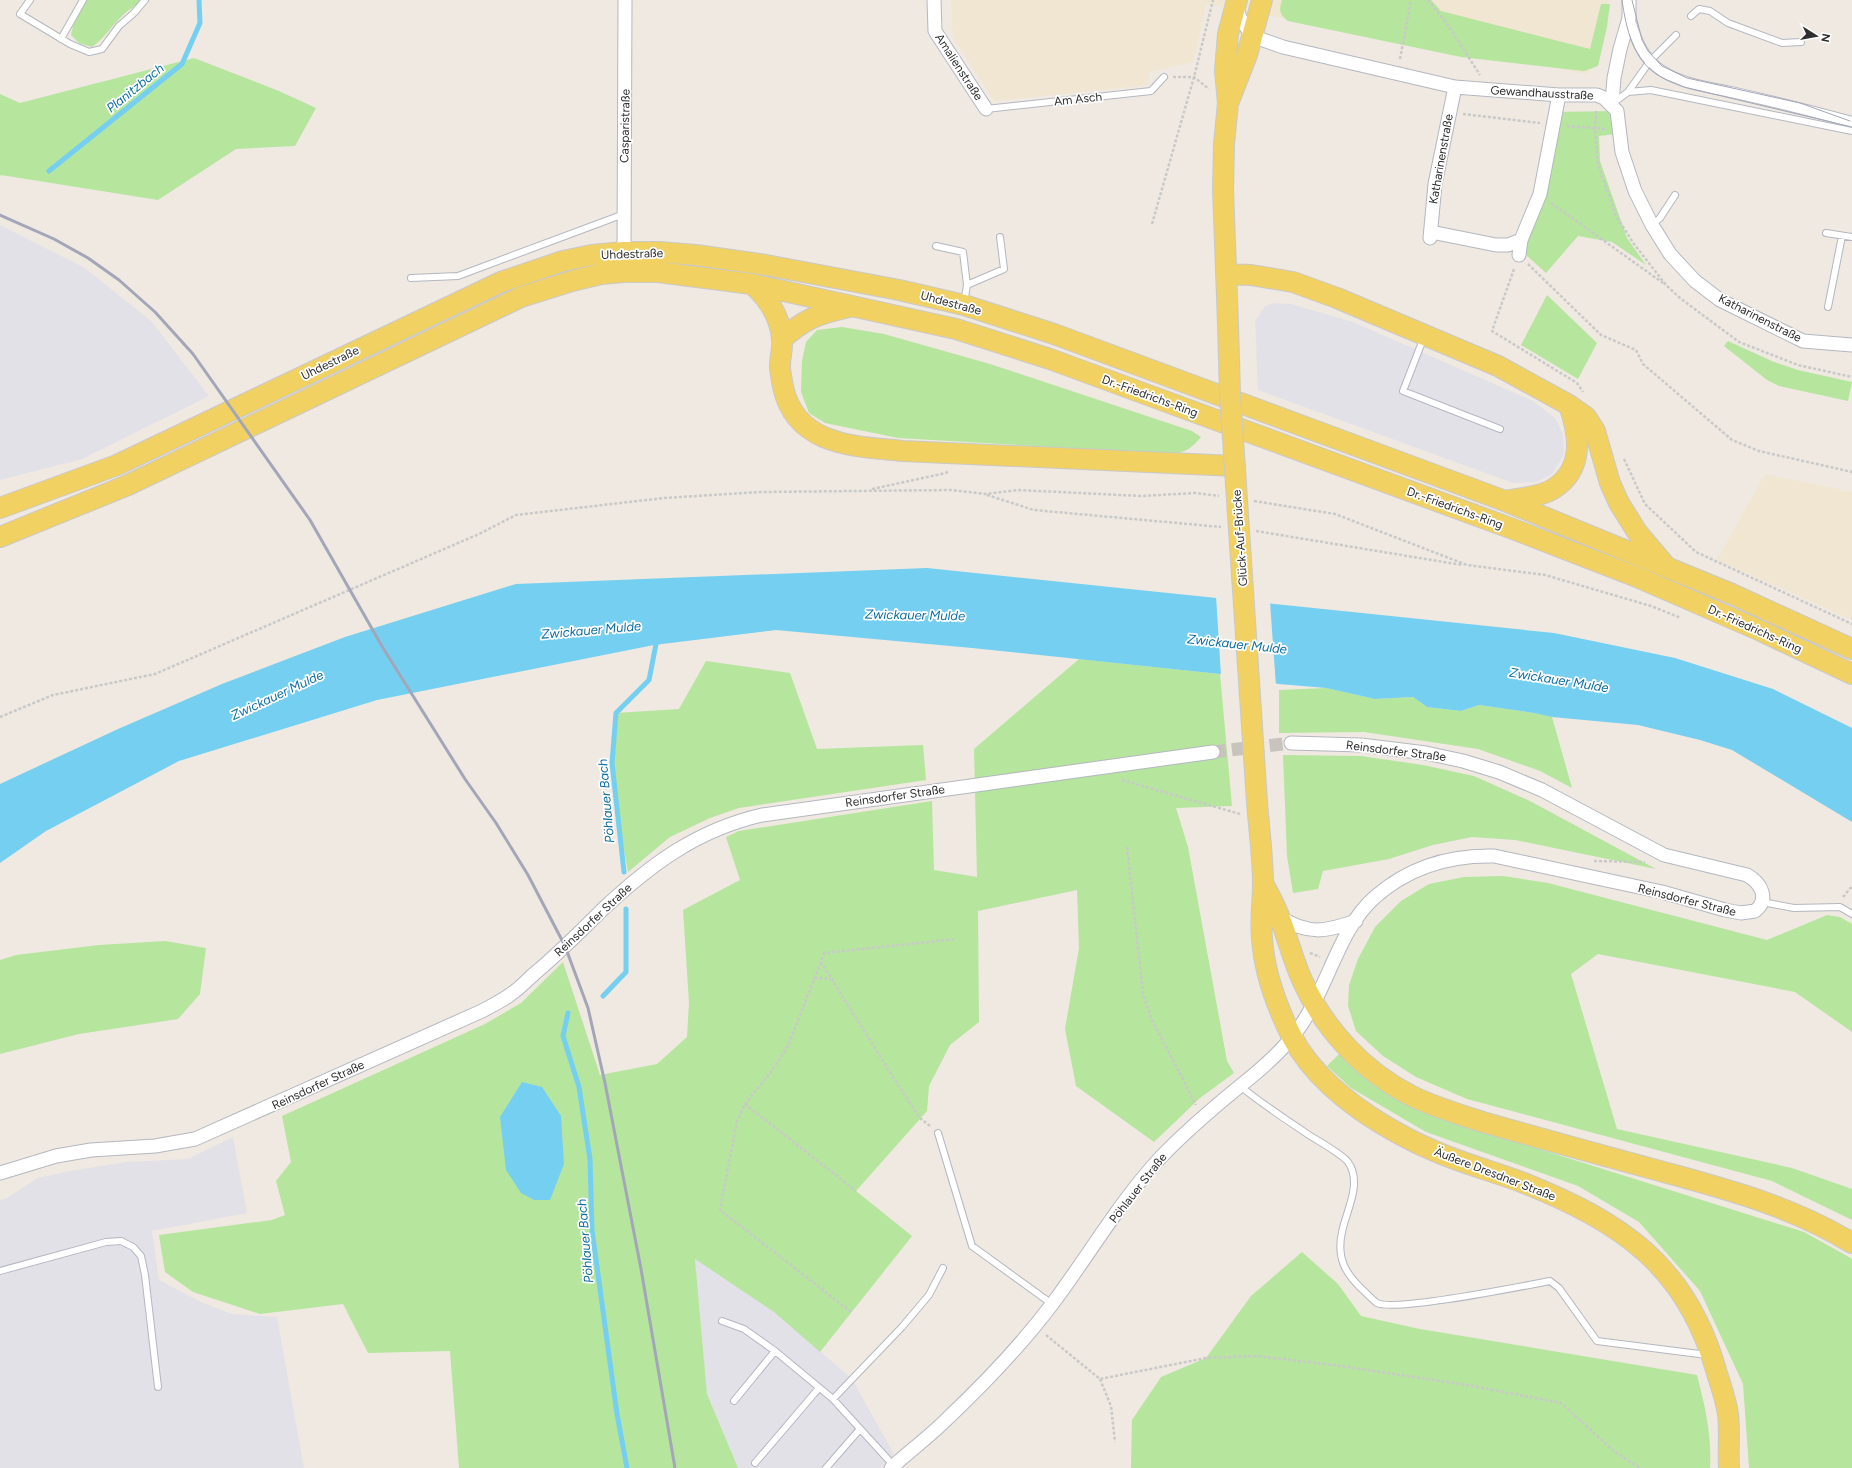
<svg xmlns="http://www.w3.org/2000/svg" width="1852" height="1468" viewBox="0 0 1852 1468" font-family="Figtree,sans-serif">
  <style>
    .industrial { fill: #e3e1e8 }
    .education { fill: #f0e6d1 }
    .green { fill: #b6e59e }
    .water { fill: #75cff0 }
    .pier { fill: #efe9e1 }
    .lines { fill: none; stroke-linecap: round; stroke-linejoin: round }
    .stream { stroke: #75cff0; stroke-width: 5 }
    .minor-tunnel { stroke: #c8c4bd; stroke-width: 13; stroke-dasharray: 13 6; stroke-linecap: butt }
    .service-casing { stroke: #b4b7c1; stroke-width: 8 }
    .pedestrian-casing { stroke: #b4b7c1; stroke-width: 12 }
    .minor-casing { stroke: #b4b7c1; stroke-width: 15 }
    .primary-casing { stroke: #c9c9c9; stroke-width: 22 }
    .path { stroke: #c9c9c9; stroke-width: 2.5; stroke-dasharray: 3 2; stroke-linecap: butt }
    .service { stroke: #fff; stroke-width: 6 }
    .pedestrian { stroke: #fff; stroke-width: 10 }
    .minor { stroke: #fff; stroke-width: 13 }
    .primary { stroke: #f2d163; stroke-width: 20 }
    .tram { stroke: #a3a6b8; stroke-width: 1 }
    .rail { stroke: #a3a6b8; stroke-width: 3 }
    .primary-bridge-casing { stroke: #c9c9c9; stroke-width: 22; stroke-linecap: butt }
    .primary-bridge { stroke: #f2d163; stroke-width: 20 }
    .labels { text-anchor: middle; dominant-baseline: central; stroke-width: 3.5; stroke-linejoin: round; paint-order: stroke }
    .street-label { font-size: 12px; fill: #2e2e2e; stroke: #fff }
    .water-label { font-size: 13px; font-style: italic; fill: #0d6fa3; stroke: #fff }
  </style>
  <rect width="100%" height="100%" fill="#efe9e1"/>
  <path class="industrial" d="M 0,225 L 85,268 L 152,322 L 209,396 L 82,459 L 0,480 Z
    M 1275,303 L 1291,304 L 1353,322 L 1533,401 L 1555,418 L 1563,434 L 1564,454 L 1552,474 L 1536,482 L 1513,483 L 1258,390 L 1255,321 L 1265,306 Z
    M 233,1137 L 247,1213 L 152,1231 L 159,1280 L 201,1302 L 232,1314 L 277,1317 L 304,1468 L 0,1468 L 0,1200 L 7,1198 L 38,1178 L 70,1171 L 126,1162 L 188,1159 Z
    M 695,1258 L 775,1312 L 852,1379 L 894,1454 L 880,1468 L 738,1468 L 707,1394 Z"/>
  <path class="education" d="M 951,0 L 1609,0 L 1599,61 L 1587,74 L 1206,4 L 1193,62 L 1149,72 L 1147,85 L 994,101 L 953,37 Z
    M 1765,474 L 1852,492 L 1852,620 L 1717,560 Z"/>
  <path class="green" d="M 87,0 L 140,0 C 136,7 129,9 123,15 C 112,25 105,38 92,47 L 79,43 L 71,35 L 73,26 Z
    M 1282,0 L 1431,0 L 1441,11 L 1590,49 L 1601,4 L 1610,4 L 1607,27 L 1598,66 L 1584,71 L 1461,57 L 1288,21 C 1279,14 1279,10 1282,0 Z
    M 194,58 L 279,91 L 316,108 L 295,146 L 236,149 L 158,200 L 1,175 L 0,176 L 0,94 L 20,103 Z
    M 1615,111 L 1616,134 L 1599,136 L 1600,161 L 1627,238 L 1646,265 L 1612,242 L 1578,236 L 1546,273 L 1525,254 L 1556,112 Z
    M 1547,295 L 1597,343 L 1578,379 L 1521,345 Z
    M 842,327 L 884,334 L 990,364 L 1192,431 L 1201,437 C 1185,457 1176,453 1152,453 L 898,438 L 825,423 L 809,413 L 801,392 L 802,361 L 806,342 L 817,330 Z
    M 1728,341 L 1774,362 L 1798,370 L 1852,382 L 1848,401 L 1779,386 L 1767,380 L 1724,346 Z
    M 1079,659 L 1220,674 L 1232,806 L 1176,808 L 1188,847 L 1227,1061 L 1234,1073 L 1200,1098 L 1154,1142 L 1076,1086 L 1065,1029 L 1079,948 L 1077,890 L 978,911 L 979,1022 L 950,1045 L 929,1086 L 927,1111 L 856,1191 L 912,1236 L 820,1352 L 774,1312 L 695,1259 L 707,1394 L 738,1468 L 459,1468 L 450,1351 L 368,1353 L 343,1304 L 260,1314 L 193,1292 L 165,1272 L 159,1235 L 272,1220 L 285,1215 L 276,1181 L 291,1162 L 282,1116 L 485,1024 L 521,1003 L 563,962 L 600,1075 L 657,1064 L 687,1037 L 689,1003 L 683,910 L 740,880 L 726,837 L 739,831 L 932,801 L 934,870 L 977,877 L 974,749 Z
    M 706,661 L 790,673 L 817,749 L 923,745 L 926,780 L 739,808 L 710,818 L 670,837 L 628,872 L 620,828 L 612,763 L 616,713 L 679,709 Z
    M 1326,688 L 1375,699 L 1413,697 L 1427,707 L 1461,711 L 1479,705 L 1534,713 L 1552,717 L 1572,788 L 1540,771 L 1478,749 L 1364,732 L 1279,733 L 1279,690 Z
    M 1283,755 L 1361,756 L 1423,765 L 1474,776 L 1530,801 L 1656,869 L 1515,840 L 1472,837 L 1433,845 L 1389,859 L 1323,871 L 1318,889 L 1293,893 L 1287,856 Z
    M 1503,876 L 1548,883 L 1767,940 L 1827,915 L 1840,917 L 1852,924 L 1852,1032 L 1795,992 L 1598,954 L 1571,974 L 1617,1129 L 1792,1168 L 1852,1189 L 1852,1220 L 1772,1181 L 1467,1099 L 1416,1077 L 1383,1056 L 1356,1031 L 1348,1006 L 1349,985 L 1358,959 L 1375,927 L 1401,901 L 1429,884 L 1464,877 Z
    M 165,941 L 206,948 L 200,994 L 178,1019 L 79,1034 L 0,1054 L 0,960 L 16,955 L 99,945 Z
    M 1339,1054 L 1368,1079 L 1431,1115 L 1804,1232 L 1847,1256 L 1852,1259 L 1852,1468 L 1749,1468 L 1743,1384 L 1700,1291 L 1639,1222 L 1578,1186 L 1426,1132 L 1351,1088 L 1327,1066 Z
    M 1302,1252 L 1338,1284 L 1361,1316 L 1420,1329 L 1697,1375 C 1705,1406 1712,1436 1710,1468 L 1131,1468 L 1132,1420 L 1161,1377 L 1206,1358 L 1251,1296 Z"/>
  <path class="water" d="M 927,568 L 1554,633 L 1675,658 L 1773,689 L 1852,728 L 1852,822 L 1732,750 L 1700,740 L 1638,725 L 1552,717 L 1534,713 L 1479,705 L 1461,711 L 1427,707 L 1413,697 L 1375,699 L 1326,688 L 1279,684 L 1220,674 L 972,648 L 776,630 L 654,645 L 377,700 L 179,761 L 46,831 L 0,863 L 0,784 L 118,729 L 222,684 L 345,637 L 516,584 Z
    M 522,1082 L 542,1087 L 561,1116 L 564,1164 L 550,1200 L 534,1200 L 521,1193 L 506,1170 L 500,1117 Z"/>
  <path class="pier" d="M 1216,596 L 1270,602 L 1276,686 L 1221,676 Z"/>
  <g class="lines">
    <path class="stream" d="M 49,171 L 182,64 L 200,23 L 199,0
      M 624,872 L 612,763 L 616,713 L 649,680 L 657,639
      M 603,996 L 626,972 L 626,909
      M 568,1013 L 563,1036 L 579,1087 L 590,1159 L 592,1230 L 617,1414 L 627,1468"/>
    <path class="minor-tunnel" d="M 1213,752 L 1291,743"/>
    <defs>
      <path id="service" d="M 30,0 L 20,14 L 70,44 L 89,52 L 102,49 L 119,26 L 134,13 L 145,0
        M 1691,16 L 1699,9 L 1710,11 L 1728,23 L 1782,43 L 1801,42
        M 61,39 L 83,0
        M 1628,92 L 1650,61 L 1676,35
        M 1613,103 L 1628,92 L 1651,90 L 1852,131
        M 986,109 L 1151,91 L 1164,77
        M 1652,225 L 1660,218 L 1675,195
        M 1826,233 L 1852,237
        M 936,246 L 963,252 L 967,285 L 964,303
        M 411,278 L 458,276 L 624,214
        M 967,285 L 1004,269 L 1000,237
        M 1828,307 L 1842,236
        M 1424,337 L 1403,391 L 1500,429
        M 1762,902 L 1794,908 L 1840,907 L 1852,914
        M 1240,1086 C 1262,1104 1285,1119 1309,1135 C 1318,1141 1342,1154 1348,1162 C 1363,1183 1346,1211 1342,1232 C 1336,1259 1346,1275 1366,1293 C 1369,1296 1373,1300 1377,1303 C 1395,1312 1523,1286 1550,1281 L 1559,1288 L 1597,1341 L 1707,1355
        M 938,1133 L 972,1246 L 1052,1304
        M 0,1271 L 106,1242 L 121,1241 L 133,1247 L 141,1256 L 145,1275 L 158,1387
        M 722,1321 L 744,1329 L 775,1351 L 833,1399
        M 734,1401 L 775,1351
        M 755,1463 L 819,1388
        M 894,1466 L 833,1399 L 902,1327 L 929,1295 L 943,1268
        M 826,1468 L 860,1429"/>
      <path id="pedestrian" d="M 1629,18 C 1636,39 1642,58 1662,71 C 1682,84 1708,87 1731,92 C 1772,101 1812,111 1852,122"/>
      <path id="minor" d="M 934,0 L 935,31 L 986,109
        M 1236,5 L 1240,18 L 1252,36 L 1283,47 L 1455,87 L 1559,95 L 1597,95 L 1604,98 L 1617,111 L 1622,152 L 1635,191 L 1652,225 L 1670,254 L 1695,281 L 1720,300 L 1803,341 L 1852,345
        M 1612,104 L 1614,78 L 1620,49 L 1629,18 L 1629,0
        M 1431,232 L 1496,245 L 1508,245 L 1521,240
        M 1430,238 L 1435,184 L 1455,87
        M 624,252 L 625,0
        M 1519,255 L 1521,240 L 1540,194 L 1559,95
        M 1280,917 C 1308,935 1325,932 1356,921
        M 0,1173 L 56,1156 L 91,1150 L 155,1146 L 195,1139 L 482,1011 C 491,1006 502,1001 511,994 C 519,989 526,981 534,974 C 558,954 580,932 602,910 C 651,864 697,830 762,815 L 1213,752
        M 891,1468 C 910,1451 930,1436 948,1418 C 985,1383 1022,1344 1053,1303 C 1089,1255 1120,1201 1161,1157 C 1185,1132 1213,1108 1240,1086 C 1259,1071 1277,1056 1292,1037 C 1327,996 1336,931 1375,897 C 1409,867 1450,855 1494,856 L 1662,892 L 1725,910 L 1741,913 L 1755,911 C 1770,899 1761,883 1747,875 L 1664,855 L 1542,790 L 1499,772 L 1463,761 L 1426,753 L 1361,745 L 1291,743"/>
      <path id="primary" d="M 1229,101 L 1247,55 L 1262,0
        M 1226,274 L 1251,275 L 1293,282 L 1337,298 L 1498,366 L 1569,405 L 1586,417 L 1595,431 L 1610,483 L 1619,503 L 1637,532 L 1665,565
        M 752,284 C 769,299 780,316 782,339 C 783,347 780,357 780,366 C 780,373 782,380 783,387 C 796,446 854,446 903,451 L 1235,466
        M 1228,324 L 1223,189 L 1224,144 L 1228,103 L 1225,70 L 1228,34 L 1237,0
        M 782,339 C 806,318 818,314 849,307
        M 1505,501 C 1520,498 1540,497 1553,489 C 1585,469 1579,434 1569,405
        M 0,508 L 117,465 L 501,282 L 563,261 L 592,255 L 624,252 L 659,252 L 696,255 L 766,265 L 899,290 L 964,305 L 1054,334 L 1505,501 L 1732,594 L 1852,649
        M 0,537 L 128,485 L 521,297 L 572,281 L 601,274 L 624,272 L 658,272 L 752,284 L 956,329 L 1050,359 L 1513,529 L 1637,577 L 1761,631 L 1852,674
        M 1257,802 C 1259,829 1263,857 1263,884 C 1263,902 1260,920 1262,938 C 1264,971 1277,1007 1292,1037 C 1311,1073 1347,1103 1382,1124 C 1397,1133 1413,1142 1430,1149 C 1460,1163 1493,1171 1524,1183 C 1621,1222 1686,1265 1716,1370 C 1720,1384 1726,1399 1728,1414 C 1730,1431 1728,1450 1729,1468
        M 1263,883 C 1269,894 1275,905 1279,916 C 1288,938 1293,961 1303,982 C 1325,1030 1364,1072 1412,1096 C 1434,1107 1458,1114 1483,1122 C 1542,1139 1601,1155 1660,1171 C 1729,1190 1791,1206 1852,1243"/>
    </defs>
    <use href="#service" class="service-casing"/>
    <use href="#pedestrian" class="pedestrian-casing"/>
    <use href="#minor" class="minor-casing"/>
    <use href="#primary" class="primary-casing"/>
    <path class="path" d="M 1428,0 L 1448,25 L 1480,75
      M 1400,59 L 1411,0
      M 1173,77 L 1194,77 L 1209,89
      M 1596,111 L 1595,129 L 1598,164 L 1616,216 L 1634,244 L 1666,285 L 1680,298 L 1739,342 L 1798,365 L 1852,377
      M 1463,114 L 1540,123
      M 1567,126 L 1605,129
      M 1551,203 L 1663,283
      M 1152,224 L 1194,77 L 1213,0
      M 1528,264 L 1601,335 L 1636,350 L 1643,364 L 1732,440 L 1759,451 L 1852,472
      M 1514,269 L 1492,331 L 1577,383 L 1583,392
      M 1624,459 L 1645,504 L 1696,552 L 1852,624
      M 872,489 L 946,473 L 948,471
      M 987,495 L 1034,510 L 1221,527
      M 1254,501 L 1335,514 L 1467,565 L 1545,575 L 1651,606 L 1681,618
      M 1256,531 L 1462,565
      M 0,717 L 53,695 L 155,674 L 479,534 L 516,515 L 664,498 L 760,492 L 951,490 L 986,494 L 1018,490 L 1141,496 L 1195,493 L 1219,496
      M 1122,780 L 1240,814
      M 1127,847 L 1143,994 L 1151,1018 L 1196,1105
      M 1594,861 L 1645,862
      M 1843,897 L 1852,886
      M 1310,953 L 1320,957
      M 821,962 L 788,1046 L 771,1072 L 745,1104 L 737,1121 L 720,1210 L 851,1312
      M 814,978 L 831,979
      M 745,1104 L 856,1191
      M 930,1126 L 920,1118 L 893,1077 L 821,962 L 824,953 L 956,939
      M 1046,1335 L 1100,1379 L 1206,1358 L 1257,1356 L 1334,1365 L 1467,1385 L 1561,1403 L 1615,1452 L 1640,1468
      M 1100,1379 L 1111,1406 L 1115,1442"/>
    <use href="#service" class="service"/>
    <use href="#pedestrian" class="pedestrian"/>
    <use href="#minor" class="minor"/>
    <use href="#primary" class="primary"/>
    <path class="tram" d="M 1622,0 C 1626,28 1633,62 1661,77 C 1668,81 1676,83 1684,87 L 1852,127
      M 1632,0 L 1642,40 L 1648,51 L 1662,66 L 1687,78 L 1800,103 L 1850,121"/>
    <path class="rail" d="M 0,215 L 54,239 L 88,258 L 119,280 L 155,312 L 193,354 L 310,520 L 383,648 L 465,779 L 496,823 L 528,875 L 565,946 L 588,1008 L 605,1083 L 641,1269 L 675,1468"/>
    <defs>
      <path id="primary-bridge" d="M 1228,324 L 1230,394 L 1257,802"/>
    </defs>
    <use href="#primary-bridge" class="primary-bridge-casing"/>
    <use href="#primary-bridge" class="primary-bridge"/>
  </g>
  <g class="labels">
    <g class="street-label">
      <text transform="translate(959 67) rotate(57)">Amalienstraße</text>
      <text transform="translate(1542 93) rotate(3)">Gewandhausstraße</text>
      <text transform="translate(1078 99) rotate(-6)">Am Asch</text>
      <text transform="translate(625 126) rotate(-89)">Casparistraße</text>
      <text transform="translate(1441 159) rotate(-80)">Katharinenstraße</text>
      <text transform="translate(632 254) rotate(-2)">Uhdestraße</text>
      <text transform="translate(951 303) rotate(15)">Uhdestraße</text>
      <text transform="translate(1760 318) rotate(27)">Katharinenstraße</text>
      <text transform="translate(330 363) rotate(-26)">Uhdestraße</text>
      <text transform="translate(1150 396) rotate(20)">Dr.-Friedrichs-Ring</text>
      <text transform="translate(1455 508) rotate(20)">Dr.-Friedrichs-Ring</text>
      <text transform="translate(1240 538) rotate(-94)">Glück-Auf-Brücke</text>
      <text transform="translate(1755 629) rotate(24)">Dr.-Friedrichs-Ring</text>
      <text transform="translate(1396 751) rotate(7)">Reinsdorfer Straße</text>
      <text transform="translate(895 796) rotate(-8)">Reinsdorfer Straße</text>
      <text transform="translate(1687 900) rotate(14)">Reinsdorfer Straße</text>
      <text transform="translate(593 920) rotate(-43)">Reinsdorfer Straße</text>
      <text transform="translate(318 1085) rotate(-25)">Reinsdorfer Straße</text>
      <text transform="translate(1495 1174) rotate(21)">Äußere Dresdner Straße</text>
      <text transform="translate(1138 1188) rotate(-52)">Pöhlauer Straße</text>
    </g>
    <g class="water-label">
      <text transform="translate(135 88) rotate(-39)">Planitzbach</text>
      <text transform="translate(915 615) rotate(1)">Zwickauer Mulde</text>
      <text transform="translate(591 630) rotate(-5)">Zwickauer Mulde</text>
      <text transform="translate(1237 644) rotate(6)">Zwickauer Mulde</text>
      <text transform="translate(1559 680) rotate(9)">Zwickauer Mulde</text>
      <text transform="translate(277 695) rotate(-25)">Zwickauer Mulde</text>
      <text transform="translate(606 801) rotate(-95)">Pöhlauer Bach</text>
      <text transform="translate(585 1241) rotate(-95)">Pöhlauer Bach</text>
    </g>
  </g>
  <g transform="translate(1816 36) rotate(101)" stroke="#ffffff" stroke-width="3" paint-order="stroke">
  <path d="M0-3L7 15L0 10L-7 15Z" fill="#2e2e2e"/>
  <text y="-6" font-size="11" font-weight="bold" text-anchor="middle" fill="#2e2e2e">N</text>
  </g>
</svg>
